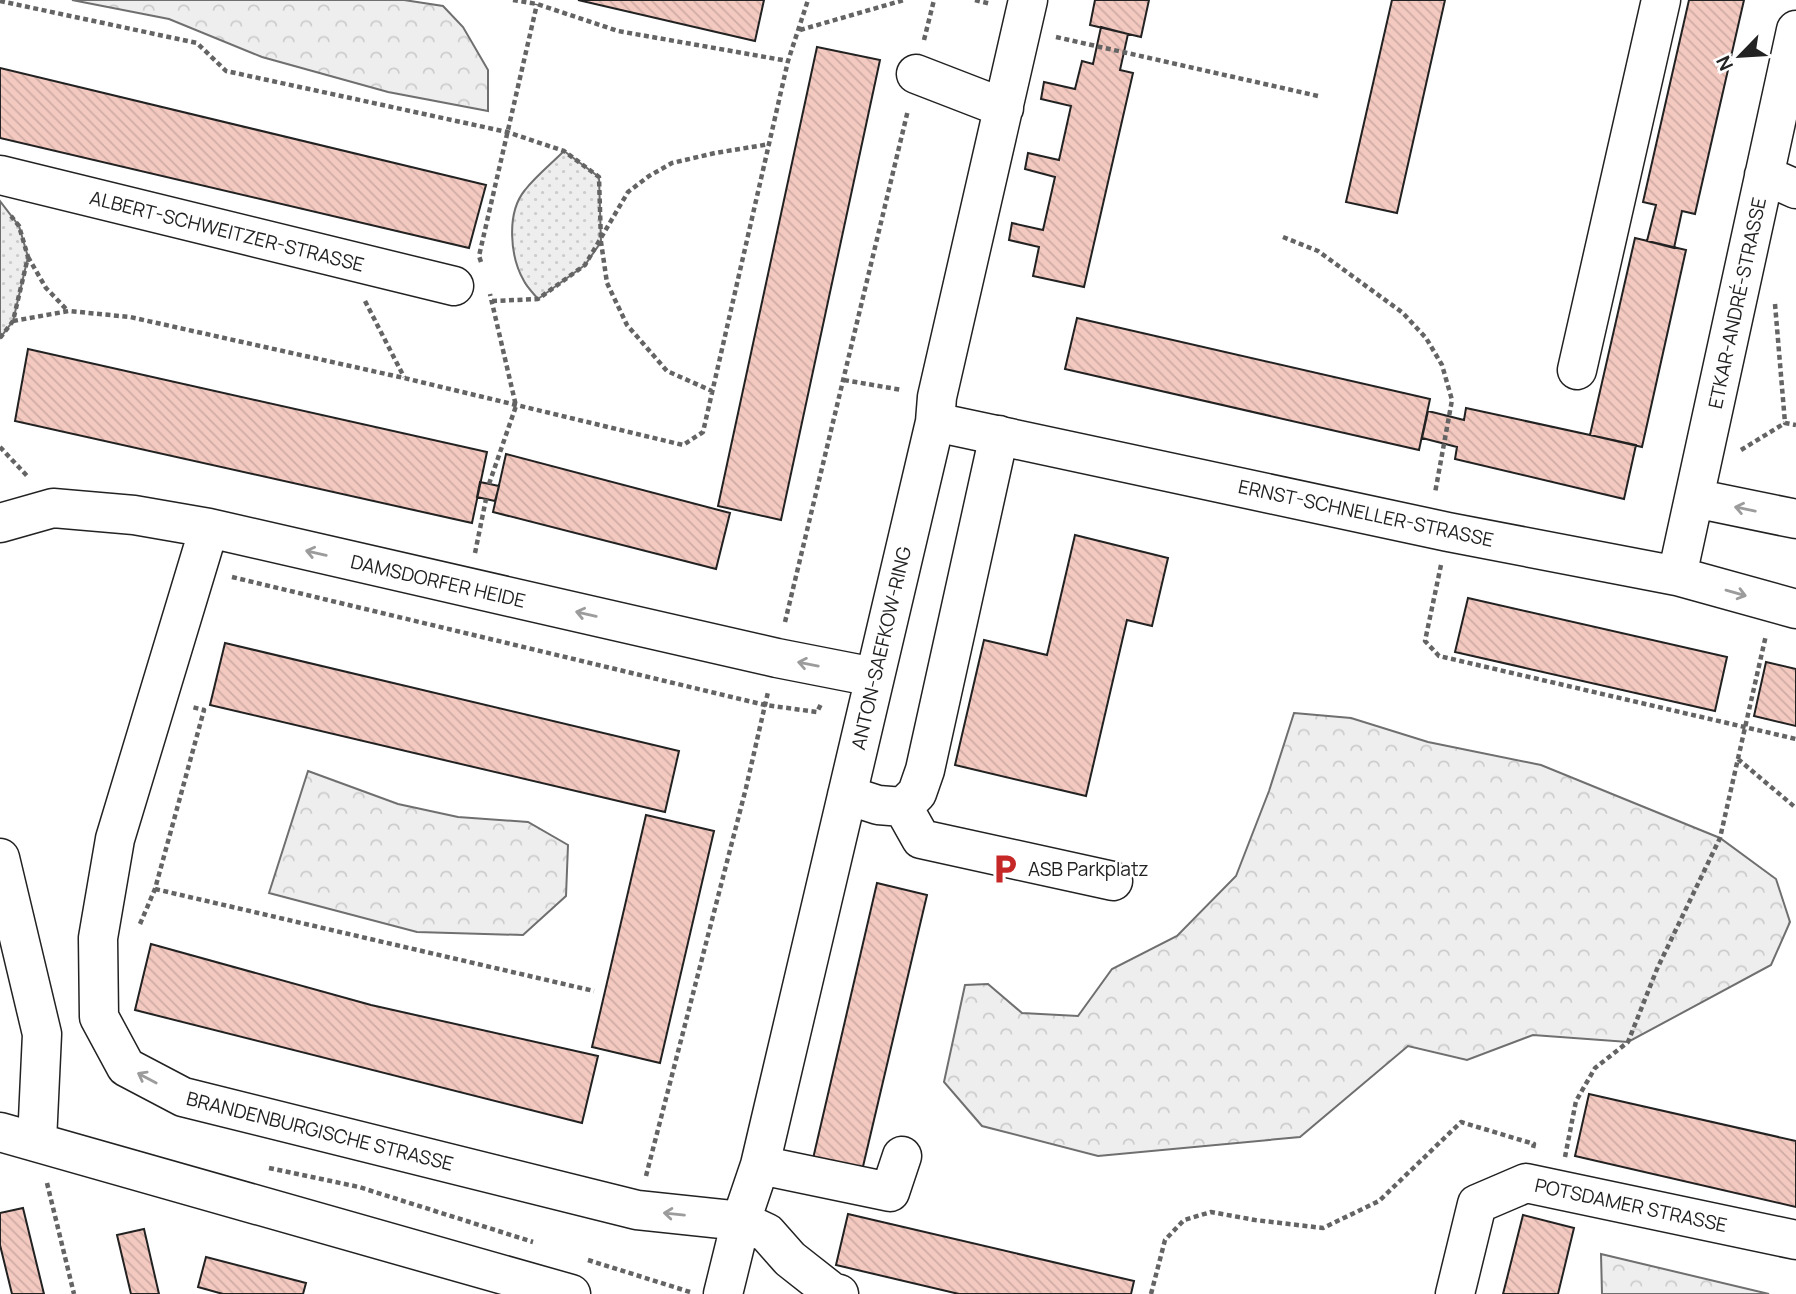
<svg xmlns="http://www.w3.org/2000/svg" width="1796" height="1294" viewBox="0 0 1796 1294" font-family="Manrope,sans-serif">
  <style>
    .forest { fill: url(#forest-crowns); stroke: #6f6f6f; stroke-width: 2 }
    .park { fill: url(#park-dots); stroke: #6f6f6f; stroke-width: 2 }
    .building { fill: url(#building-back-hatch); stroke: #222; stroke-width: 2 }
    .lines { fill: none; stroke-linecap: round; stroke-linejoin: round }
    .minor-casing { stroke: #222; stroke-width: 41 }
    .path { stroke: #646464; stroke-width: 4.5; stroke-dasharray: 5 3.5; stroke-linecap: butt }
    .minor { stroke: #fff; stroke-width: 38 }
    .oneway { stroke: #9c9c9c }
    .labels { text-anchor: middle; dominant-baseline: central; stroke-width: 5; stroke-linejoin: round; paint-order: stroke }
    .street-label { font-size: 19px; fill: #222; stroke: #fff }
    .poi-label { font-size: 19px; fill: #222; stroke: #fff; text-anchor: start }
  </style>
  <defs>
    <pattern id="forest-crowns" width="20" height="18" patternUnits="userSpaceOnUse" patternTransform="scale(1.75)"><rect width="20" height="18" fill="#eee"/><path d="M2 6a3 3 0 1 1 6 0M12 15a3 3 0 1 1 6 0" fill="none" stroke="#ccc"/></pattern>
    <pattern id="park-dots" width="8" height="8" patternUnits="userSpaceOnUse" patternTransform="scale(1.75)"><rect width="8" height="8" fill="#eee"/><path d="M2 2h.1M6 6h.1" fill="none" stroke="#ccc" stroke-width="1.8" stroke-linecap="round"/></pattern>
    <pattern id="building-back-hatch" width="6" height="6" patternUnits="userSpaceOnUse" patternTransform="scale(1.75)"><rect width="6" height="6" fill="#f3c9c0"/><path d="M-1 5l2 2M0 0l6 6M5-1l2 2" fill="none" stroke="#d0aca5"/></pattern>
  </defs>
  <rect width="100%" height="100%" fill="#fff"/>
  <path class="forest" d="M 72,0 L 404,0 L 443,6 L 463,27 L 488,70 L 488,111 L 388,92 L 262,57 L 169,19 Z
    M 1294,713 L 1351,718 L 1428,742 L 1541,765 L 1720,838 L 1776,879 L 1790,922 L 1771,965 L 1628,1042 L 1533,1035 L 1467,1060 L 1408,1046 L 1300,1137 L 1098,1156 L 982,1126 L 944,1082 L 965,985 L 988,984 L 1022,1013 L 1078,1016 L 1112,969 L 1177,936 L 1236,876 L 1269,791 Z
    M 308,771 L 398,804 L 458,817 L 528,822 L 568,845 L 566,896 L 523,935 L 417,932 L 269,893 Z
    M 1601,1254 L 1769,1294 L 1602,1294 Z"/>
  <path class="park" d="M 564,151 L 599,177 L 601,242 L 585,265 L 538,299 C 533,293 527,287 524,281 C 510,257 506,213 525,190 C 536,176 551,164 564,151 Z
    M 0,201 L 19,226 L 28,257 L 13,321 L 0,338 Z"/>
  <path class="building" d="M 578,0 L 764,0 L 755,41 Z
    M 1095,0 L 1149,0 L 1141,37 L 1090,25 Z
    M 1392,0 L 1445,0 L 1397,213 L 1346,202 Z
    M 1689,0 L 1744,0 L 1695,214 L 1682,211 L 1674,248 L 1647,241 L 1656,205 L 1643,202 Z
    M 1101,27 L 1128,34 L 1120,70 L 1133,73 L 1084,287 L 1033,276 L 1039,247 L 1009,240 L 1012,223 L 1043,230 L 1055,177 L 1025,169 L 1028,153 L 1059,160 L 1071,106 L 1041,99 L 1044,82 L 1075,89 L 1082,61 L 1093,64 Z
    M 817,47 L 880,60 L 781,520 L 718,506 Z
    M 0,68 L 486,185 L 469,248 L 0,138 Z
    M 1635,238 L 1686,250 L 1642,447 L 1590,435 Z
    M 1077,318 L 1430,399 L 1419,450 L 1065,369 Z
    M 28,349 L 487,452 L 472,523 L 15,421 Z
    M 1466,408 L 1636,445 L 1624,499 L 1455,459 L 1457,447 L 1422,438 L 1428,411 L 1464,420 Z
    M 506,454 L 730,513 L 716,569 L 493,512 Z
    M 480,482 L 499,486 L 495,501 L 477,497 Z
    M 1075,535 L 1168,558 L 1152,626 L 1127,620 L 1086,796 L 955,765 L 984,640 L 1047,655 Z
    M 1468,598 L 1727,657 L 1715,711 L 1455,652 Z
    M 225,643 L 679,751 L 665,812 L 210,705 Z
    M 1766,662 L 1796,669 L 1796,726 L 1754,716 Z
    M 646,815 L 714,831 L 660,1063 L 592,1047 Z
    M 877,883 L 927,895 L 861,1175 L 812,1163 Z
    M 151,944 L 371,1005 L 598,1056 L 582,1123 L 135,1010 Z
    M 1589,1094 L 1796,1141 L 1796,1207 L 1575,1156 Z
    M 23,1208 L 44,1294 L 12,1294 L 0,1245 L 0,1213 Z
    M 848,1214 L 1134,1281 L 1131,1294 L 959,1294 L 836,1265 Z
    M 1523,1215 L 1574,1228 L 1558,1294 L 1503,1294 Z
    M 144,1229 L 159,1294 L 131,1294 L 117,1235 Z
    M 206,1257 L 306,1283 L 303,1294 L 223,1294 L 198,1287 Z"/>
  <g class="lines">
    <defs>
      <path id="minor" d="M 916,74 L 1004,108
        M 0,175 L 454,286
        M 1764,175 L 1796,189
        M 1577,370 L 1661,0
        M 935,422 L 1448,532 L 1677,576 L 1796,609
        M 1694,498 L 1796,519
        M 0,523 L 53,508 L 134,515 L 209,528 L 777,658 L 874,677
        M 209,528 L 115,839 L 98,938 L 99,1017 L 126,1067 L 183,1097 L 637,1210 L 741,1221 L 767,1233 L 790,1259 L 832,1292 L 839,1294
        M 1677,576 L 1796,30
        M 847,795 L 878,805 L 903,807 L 917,793 L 925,770 L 999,435
        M 903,807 L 921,839 L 1113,881
        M 0,858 L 42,1034 L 37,1141
        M 0,1132 L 571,1294
        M 760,1165 L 890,1192 L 902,1156
        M 723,1294 L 741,1221 L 760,1165 L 935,422 L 937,397 L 1028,0
        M 1455,1294 L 1477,1204 L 1526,1183 L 1796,1240"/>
    </defs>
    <use href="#minor" class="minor-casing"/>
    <path class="path" d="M 513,0 L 537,4 L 618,31 L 788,61
      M 975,0 L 991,4
      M 0,1 L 197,43 L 226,71 L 507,132 L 564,151 L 599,177 L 601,242 L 607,283 L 627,325 L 667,371 L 712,391
      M 800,30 L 904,0
      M 1056,37 L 1318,96
      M 924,40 L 934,0
      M 1283,237 L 1318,251 L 1403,313 L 1426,338 L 1442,365 L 1452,400 L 1435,493
      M 28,257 L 46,288 L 68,311
      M 481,262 L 479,256 L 537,4
      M 365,301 L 404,377
      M 492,301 L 538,299 L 585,265 L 628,192 L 649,176 L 672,163 L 715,153 L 770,144
      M 1775,304 L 1785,423 L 1796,425
      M 13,321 L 69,311 L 130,317 L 404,378 L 683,445 L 703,432 L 788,61 L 808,0
      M 0,338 L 13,321 L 28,257 L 19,226 L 11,216
      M 844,380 L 902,390
      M 0,447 L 29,478
      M 1741,450 L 1785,423
      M 489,484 L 516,406 L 490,294
      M 475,553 L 486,499
      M 1441,565 L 1425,641 L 1439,656 L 1796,739
      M 232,577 L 765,705 L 817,712 L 822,702
      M 785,622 L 908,110
      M 1738,759 L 1796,808
      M 155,889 L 594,991
      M 140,924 L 155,889 L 204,710 L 192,707
      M 1565,1157 L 1576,1101 L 1595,1068 L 1628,1042 L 1657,969 L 1720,838 L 1766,635
      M 269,1168 L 359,1187 L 533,1242
      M 646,1176 L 746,788 L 768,692
      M 47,1183 L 74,1294
      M 588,1260 L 690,1292
      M 1151,1294 L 1165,1240 L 1184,1220 L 1211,1212 L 1255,1220 L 1323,1228 L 1379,1201 L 1461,1122 L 1534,1144 L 1533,1148"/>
    <use href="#minor" class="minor"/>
  </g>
  <defs><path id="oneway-shaft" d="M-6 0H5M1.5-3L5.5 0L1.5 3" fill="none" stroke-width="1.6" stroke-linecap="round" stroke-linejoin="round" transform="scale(1.75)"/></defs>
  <g class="oneway">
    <use href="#oneway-shaft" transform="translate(1745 509) rotate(-168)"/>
    <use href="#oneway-shaft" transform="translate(316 553) rotate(-167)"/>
    <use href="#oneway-shaft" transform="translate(1736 593) rotate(16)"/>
    <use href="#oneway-shaft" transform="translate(586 614) rotate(-167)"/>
    <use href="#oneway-shaft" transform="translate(808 664) rotate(-169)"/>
    <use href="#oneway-shaft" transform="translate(147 1078) rotate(-152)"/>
    <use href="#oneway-shaft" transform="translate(674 1214) rotate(-174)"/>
  </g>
  <defs>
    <symbol id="parking-bare" viewBox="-9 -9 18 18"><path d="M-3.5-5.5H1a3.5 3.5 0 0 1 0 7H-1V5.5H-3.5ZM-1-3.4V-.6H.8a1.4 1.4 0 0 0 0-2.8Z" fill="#c62828" stroke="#fff" stroke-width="2.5" paint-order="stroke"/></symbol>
  </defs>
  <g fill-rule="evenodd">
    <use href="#parking-bare" x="983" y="847" width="44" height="44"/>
  </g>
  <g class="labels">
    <g class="street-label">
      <text transform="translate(227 231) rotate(14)">ALBERT-SCHWEITZER-STRASSE</text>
      <text transform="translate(1737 303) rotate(-78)">ETKAR-ANDRÉ-STRASSE</text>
      <text transform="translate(1366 513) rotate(12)">ERNST-SCHNELLER-STRASSE</text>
      <text transform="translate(438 581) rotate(13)">DAMSDORFER HEIDE</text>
      <text transform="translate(881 648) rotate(-77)">ANTON-SAEFKOW-RING</text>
      <text transform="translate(320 1131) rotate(14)">BRANDENBURGISCHE STRASSE</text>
      <text transform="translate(1631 1205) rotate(12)">POTSDAMER STRASSE</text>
    </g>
    <g class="poi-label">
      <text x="1028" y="869">ASB Parkplatz</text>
    </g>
  </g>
  <g transform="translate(1740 56) rotate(245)" stroke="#ffffff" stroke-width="5" paint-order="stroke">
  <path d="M0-5L12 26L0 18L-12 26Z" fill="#222222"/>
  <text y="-10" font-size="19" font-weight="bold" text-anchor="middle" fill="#222222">N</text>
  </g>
</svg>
